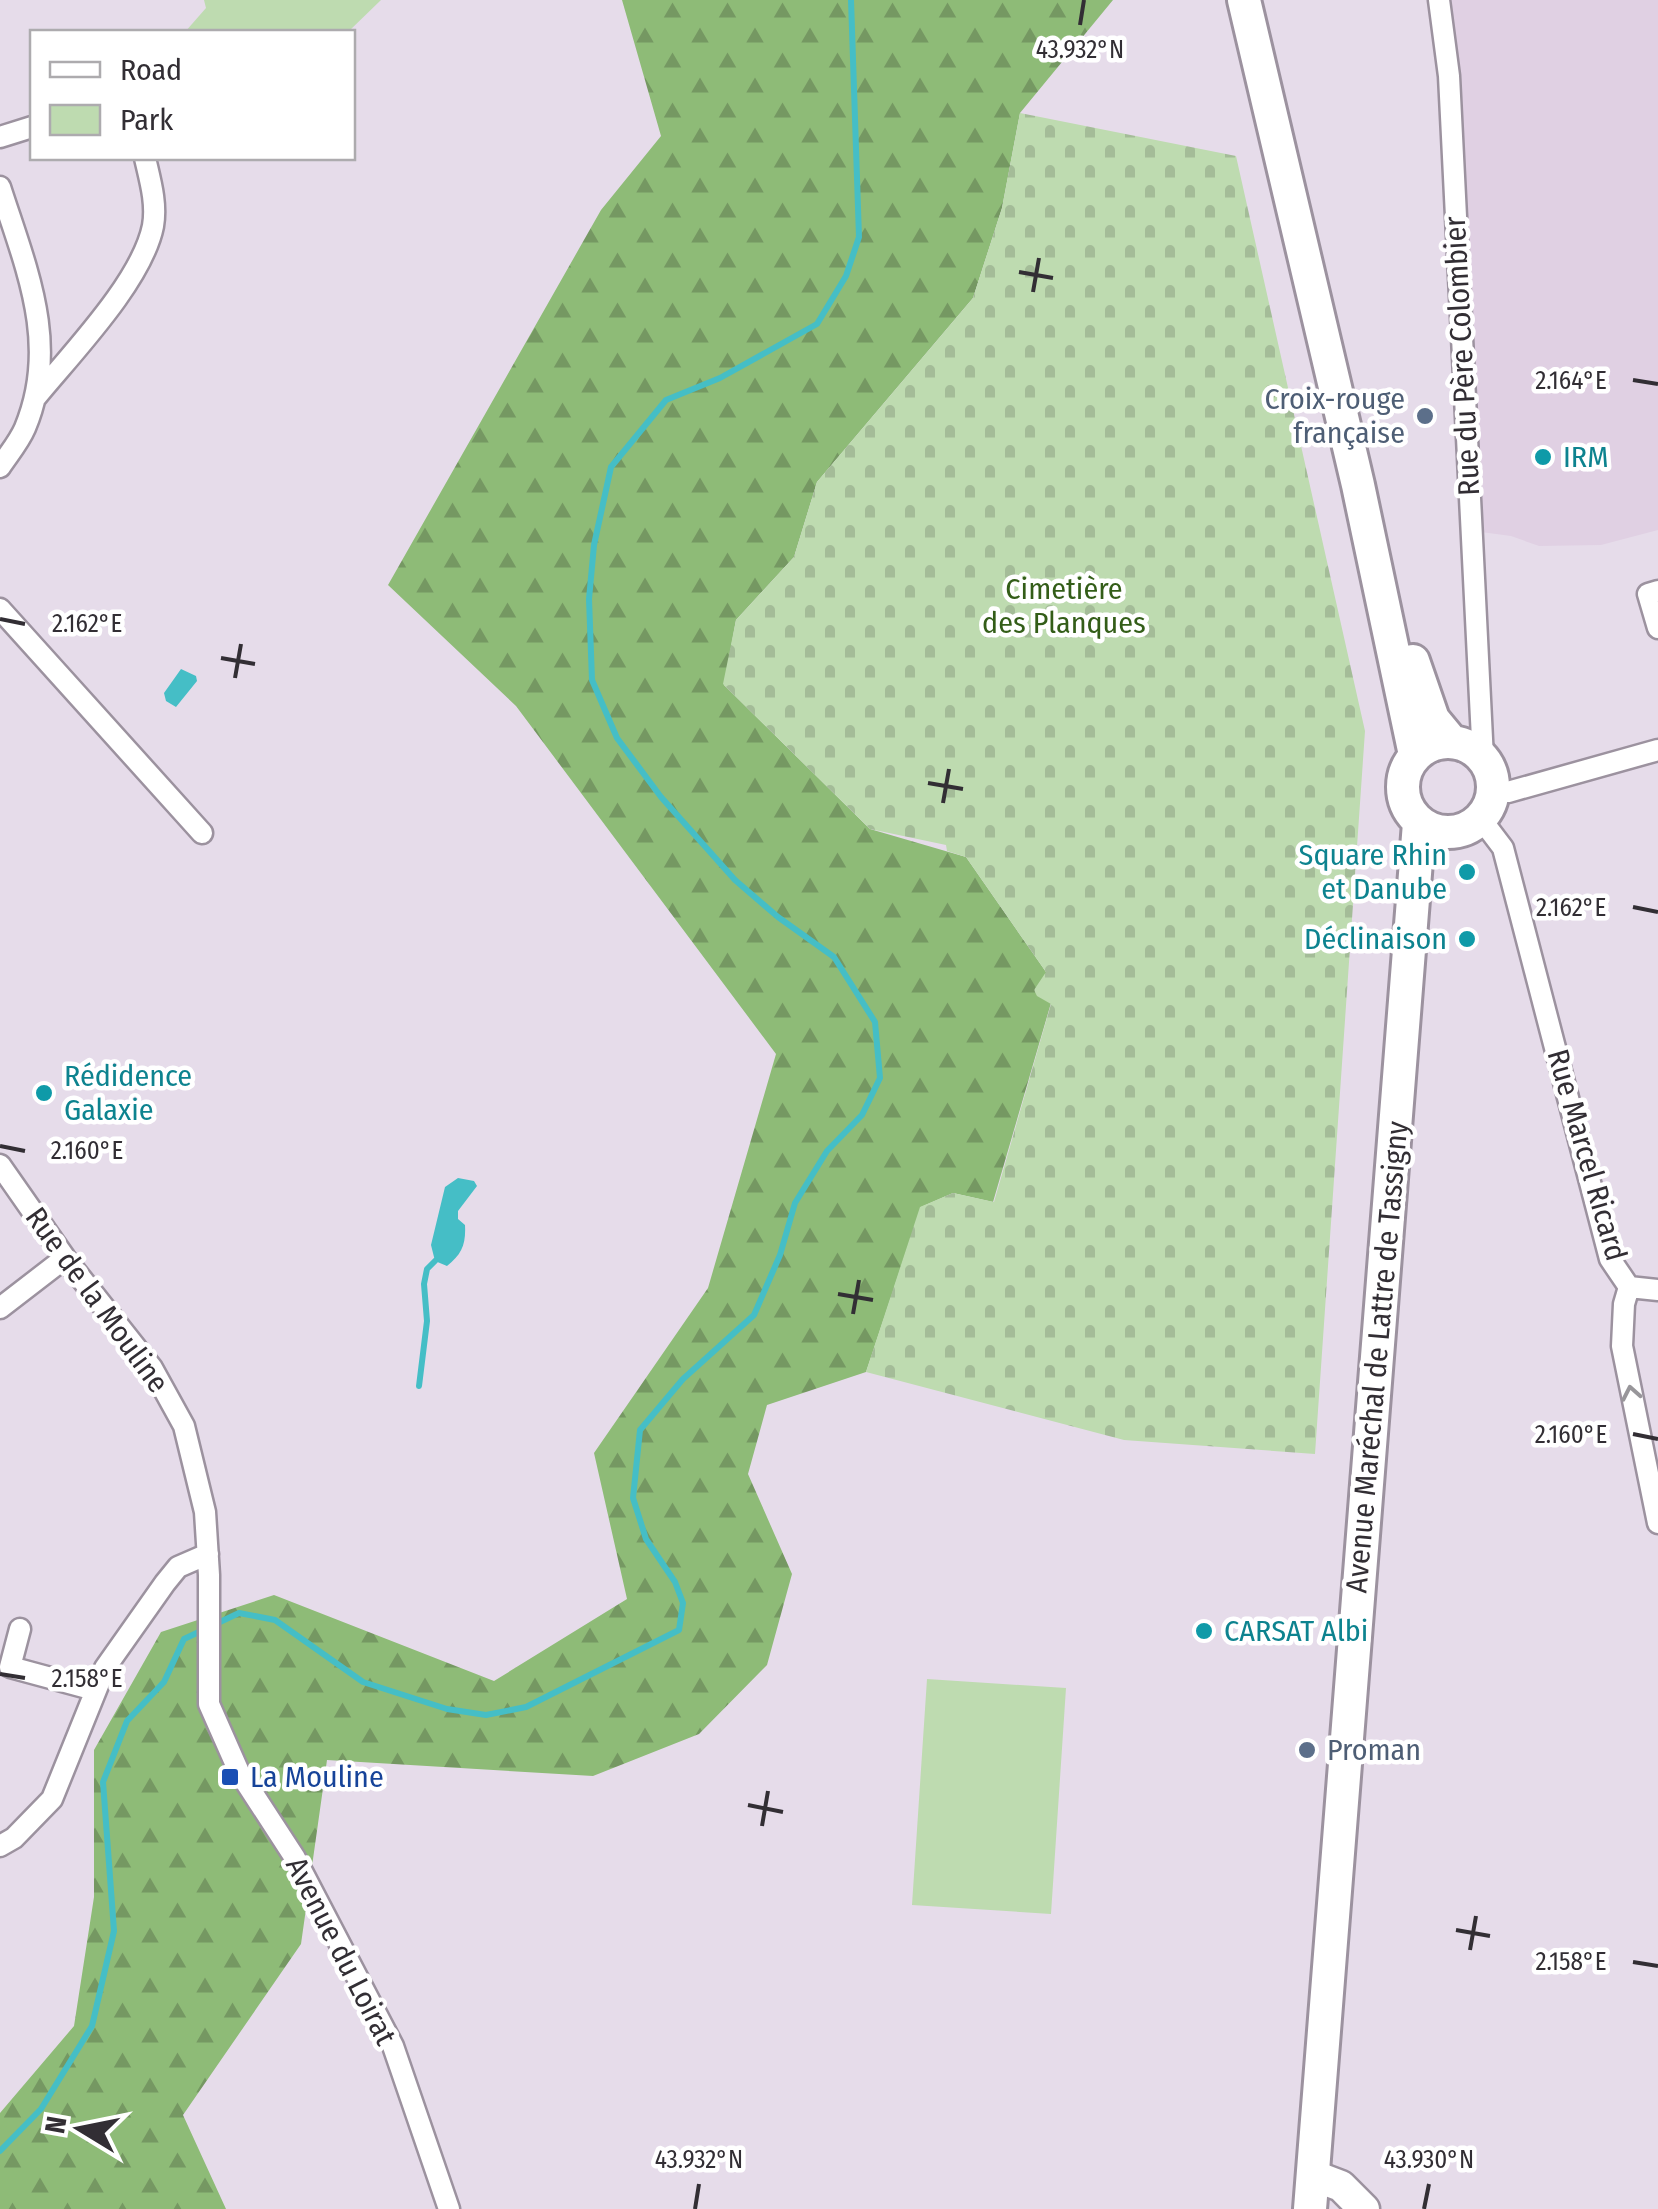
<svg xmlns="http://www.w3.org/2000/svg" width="1658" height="2209" viewBox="0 0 1658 2209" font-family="'Fira Sans Condensed',sans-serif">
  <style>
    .medical { fill: #e0d0e3 }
    .forest { fill: url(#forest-firs) }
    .cemetery { fill: url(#cemetery-stones) }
    .park { fill: #bedbb0 }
    .water { fill: #45bec6 }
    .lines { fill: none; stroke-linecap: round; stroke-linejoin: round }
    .stream { stroke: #45bec6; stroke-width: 6 }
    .minor-casing { stroke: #9c929f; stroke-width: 25 }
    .secondary-casing { stroke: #9c929f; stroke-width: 35 }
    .primary-casing { stroke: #9c929f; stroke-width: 38 }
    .minor { stroke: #fff; stroke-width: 20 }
    .secondary { stroke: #fff; stroke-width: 30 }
    .primary { stroke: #fff; stroke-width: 32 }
    .oneway { stroke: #98969a }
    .ticks { fill: none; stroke: #322e34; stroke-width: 4 }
    .service-dot { fill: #5c6f8a; stroke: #fff; stroke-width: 4 }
    .culture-dot { fill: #0f9aa8; stroke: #fff; stroke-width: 4 }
    .transit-dot { fill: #1a4fb4; stroke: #fff; stroke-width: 4 }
    .labels { text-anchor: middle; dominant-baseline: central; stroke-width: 9; stroke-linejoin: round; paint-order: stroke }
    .street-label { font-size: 30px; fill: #322e34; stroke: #fff }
    .service-label { font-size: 30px; fill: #4e5e75; stroke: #fff; text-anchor: end }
    .culture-label { font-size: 30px; fill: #0d838f; stroke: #fff; text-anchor: start }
    .park-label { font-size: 30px; fill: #335d18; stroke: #fff }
    .transit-label { font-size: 30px; fill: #164399; stroke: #fff; text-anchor: start }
    .ticks-label { font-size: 25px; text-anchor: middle; fill: #322e34; stroke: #fff; stroke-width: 9; stroke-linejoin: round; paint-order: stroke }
  </style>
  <defs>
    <pattern id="forest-firs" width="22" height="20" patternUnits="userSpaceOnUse" patternTransform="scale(2.5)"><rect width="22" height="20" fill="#8ebb77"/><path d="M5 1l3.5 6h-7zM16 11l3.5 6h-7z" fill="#759862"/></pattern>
    <pattern id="cemetery-stones" width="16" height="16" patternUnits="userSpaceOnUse" patternTransform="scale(2.5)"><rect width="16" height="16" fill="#bedbb0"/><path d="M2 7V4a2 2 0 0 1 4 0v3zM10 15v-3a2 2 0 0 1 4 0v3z" fill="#a4bc98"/></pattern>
  </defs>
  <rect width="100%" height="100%" fill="#e6dcea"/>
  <path class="medical" d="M 1450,0 L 1658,0 L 1658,530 L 1601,545 L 1539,546 L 1511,536 L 1481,532 L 1458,75 Z"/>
  <path class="forest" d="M 622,0 L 1113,0 L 1020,113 L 1002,208 L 973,298 L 817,482 L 794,557 L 736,620 L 724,685 L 870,829 L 966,857 L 1046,972 L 1051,1003 L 993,1202 L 953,1193 L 921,1207 L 866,1372 L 767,1405 L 748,1474 L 792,1574 L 767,1665 L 699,1734 L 593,1776 L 327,1760 L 301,1944 L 183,2115 L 226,2209 L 0,2209 L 0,2113 L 74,2026 L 94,1897 L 94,1750 L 161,1632 L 274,1595 L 494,1681 L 627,1599 L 594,1453 L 708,1288 L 776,1054 L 516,706 L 388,585 L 601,210 L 661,136 Z"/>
  <path class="cemetery" d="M 1020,113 L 1236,156 L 1365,731 L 1315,1454 L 1124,1440 L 866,1372 L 920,1207 L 953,1193 L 994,1202 L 1051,1004 L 1037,996 L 1034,990 L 1046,972 L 966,857 L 947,851 L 946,845 L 870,829 L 723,684 L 736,620 L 794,557 L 817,482 L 973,298 L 1002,208 Z"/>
  <path class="park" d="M 204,0 L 381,0 L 348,32 L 185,32 L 206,8 Z
    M 927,1679 L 1066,1688 L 1051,1914 L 912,1905 Z"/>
  <path class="water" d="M 181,669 L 196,676 L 197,681 L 176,707 L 166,701 L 164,693 Z
    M 458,1178 L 474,1181 L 477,1186 L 458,1211 L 458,1219 L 465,1225 C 466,1244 462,1254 447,1266 L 435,1261 L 431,1245 L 445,1187 Z"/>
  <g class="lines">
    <path class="stream" d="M 419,1386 L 427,1321 L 424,1284 L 427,1269 L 435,1261
      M 0,2151 L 41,2109 L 92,2026 L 114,1931 L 103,1782 L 127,1721 L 164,1682 L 184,1639 L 239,1613 L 275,1620 L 363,1682 L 447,1709 L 486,1715 L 526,1707 L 679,1630 L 683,1603 L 675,1582 L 646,1539 L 633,1498 L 640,1430 L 683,1379 L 754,1315 L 780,1255 L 795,1203 L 827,1151 L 862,1115 L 880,1078 L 875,1022 L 834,957 L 778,917 L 735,880 L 661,797 L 617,738 L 592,680 L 589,599 L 594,545 L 611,467 L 666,400 L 720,378 L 817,324 L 846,276 L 859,237 L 851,0"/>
    <defs>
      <path id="minor" d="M 1439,0 L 1449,76 L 1483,759
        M 0,137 L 32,127
        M 0,187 C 26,268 60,344 25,428 C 19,442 8,455 0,467
        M 36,397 C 72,353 142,281 153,226 C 157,203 150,180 145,158
        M 1658,591 L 1648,594 L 1658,628
        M 0,609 L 202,833
        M 1493,792 L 1508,792 L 1658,750
        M 1481,819 L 1503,848 L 1610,1259 L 1629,1287 L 1624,1304 L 1622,1346 L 1658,1523
        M 0,1165 L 65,1258 L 152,1368 L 184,1426 L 205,1512 L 209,1575 L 209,1704 L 239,1772 L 295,1858 L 393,2046 L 449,2209
        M 1629,1287 L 1658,1290
        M 0,1308 L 65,1258
        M 20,1629 L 10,1667 L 95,1690
        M 0,1846 L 14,1838 L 52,1799 L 105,1668 L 165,1583 L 178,1567 L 208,1554"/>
      <path id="secondary" d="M 1312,2175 L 1341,2186 L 1364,2209"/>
      <path id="primary" d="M 1244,0 L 1358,485 L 1415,755
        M 1413,661 L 1433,719 L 1452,742
        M1403 787a45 45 0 1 1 90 0a45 45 0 1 1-90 0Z
        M 1310,2209 L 1419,823"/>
    </defs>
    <use href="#minor" class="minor-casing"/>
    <use href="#secondary" class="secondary-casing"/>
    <use href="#primary" class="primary-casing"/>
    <use href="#minor" class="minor"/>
    <use href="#secondary" class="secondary"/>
    <use href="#primary" class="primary"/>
  </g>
  <defs><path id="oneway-chevron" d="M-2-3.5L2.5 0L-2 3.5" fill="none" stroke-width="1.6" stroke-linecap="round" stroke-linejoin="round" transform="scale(2.5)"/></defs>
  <use class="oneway" href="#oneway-chevron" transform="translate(1631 1393) rotate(-101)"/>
  <path class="ticks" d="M 1080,25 L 1084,0M 1019,272 L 1053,278M 1033,292 L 1039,258M 1633,380 L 1658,384M 0,619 L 25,624M 221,658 L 255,664M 235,678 L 241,644M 928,783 L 963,789M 943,803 L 949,769M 1633,907 L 1658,912M 0,1146 L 25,1151M 838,1294 L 873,1300M 853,1314 L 859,1280M 1633,1434 L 1658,1439M 0,1674 L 25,1678M 748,1805 L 783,1812M 762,1826 L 768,1791M 1456,1930 L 1490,1936M 1470,1950 L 1476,1916M 1633,1962 L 1658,1966M 695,2209 L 699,2184M 1424,2209 L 1429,2184"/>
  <g class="service-dot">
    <circle cx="1425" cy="416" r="10"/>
    <circle cx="1307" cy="1750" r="10"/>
  </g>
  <g class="culture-dot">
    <circle cx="1543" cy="457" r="10"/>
    <circle cx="1467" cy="872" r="10"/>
    <circle cx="1467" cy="939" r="10"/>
    <circle cx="44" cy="1093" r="10"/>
    <circle cx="1204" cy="1631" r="10"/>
  </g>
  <rect class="transit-dot" x="220" y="1767" width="20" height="20" rx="5"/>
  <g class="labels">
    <g class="street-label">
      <text transform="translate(1462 356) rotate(-93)">Rue du Père Colombier</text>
      <text transform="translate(1587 1155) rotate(74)">Rue Marcel Ricard</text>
      <text transform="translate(97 1300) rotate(54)">Rue de la Mouline</text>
      <text transform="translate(1377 1357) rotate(-85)">Avenue Maréchal de Lattre de Tassigny</text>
      <text transform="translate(341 1951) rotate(63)">Avenue du Loirat</text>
    </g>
    <g class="service-label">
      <text x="1405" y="399">Croix-rouge<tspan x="1405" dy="34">française</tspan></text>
      <text x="1327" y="1750" text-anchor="start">Proman</text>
    </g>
    <g class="culture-label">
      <text x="1563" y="457">IRM</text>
      <text x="1447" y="855" text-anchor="end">Square Rhin<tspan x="1447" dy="34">et Danube</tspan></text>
      <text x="1447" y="939" text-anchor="end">Déclinaison</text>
      <text x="64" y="1076">Rédidence<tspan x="64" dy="34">Galaxie</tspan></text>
      <text x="1224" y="1631">CARSAT Albi</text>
    </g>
    <g class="park-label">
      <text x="1064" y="589">Cimetière<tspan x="1064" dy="34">des Planques</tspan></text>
    </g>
    <g class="transit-label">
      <text x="250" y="1777">La Mouline</text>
    </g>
  </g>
  <g class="ticks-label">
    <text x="1080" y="58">43.932°N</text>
    <text x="1571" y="389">2.164°E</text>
    <text x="87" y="632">2.162°E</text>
    <text x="1571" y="916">2.162°E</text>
    <text x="87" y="1159">2.160°E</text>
    <text x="1571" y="1443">2.160°E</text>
    <text x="87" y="1687">2.158°E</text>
    <text x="1571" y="1970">2.158°E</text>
    <text x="699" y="2168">43.932°N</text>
    <text x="1429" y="2168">43.930°N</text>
  </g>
  <rect x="30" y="30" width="325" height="130" fill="#ffffff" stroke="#adabae" stroke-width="2.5"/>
  <rect x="50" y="62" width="50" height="15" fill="#ffffff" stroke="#adabae" stroke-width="2.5"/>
  <text x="120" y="80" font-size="30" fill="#322e34">Road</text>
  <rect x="50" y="105" width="50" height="30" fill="#bedbb0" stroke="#adabae" stroke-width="2.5"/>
  <text x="120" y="130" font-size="30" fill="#322e34">Park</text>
  <g transform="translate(80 2129) rotate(280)" stroke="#ffffff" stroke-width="8" paint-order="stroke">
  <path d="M0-8L18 38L0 25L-18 38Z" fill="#322e34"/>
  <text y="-15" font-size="28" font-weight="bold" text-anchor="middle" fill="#322e34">N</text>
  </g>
</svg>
